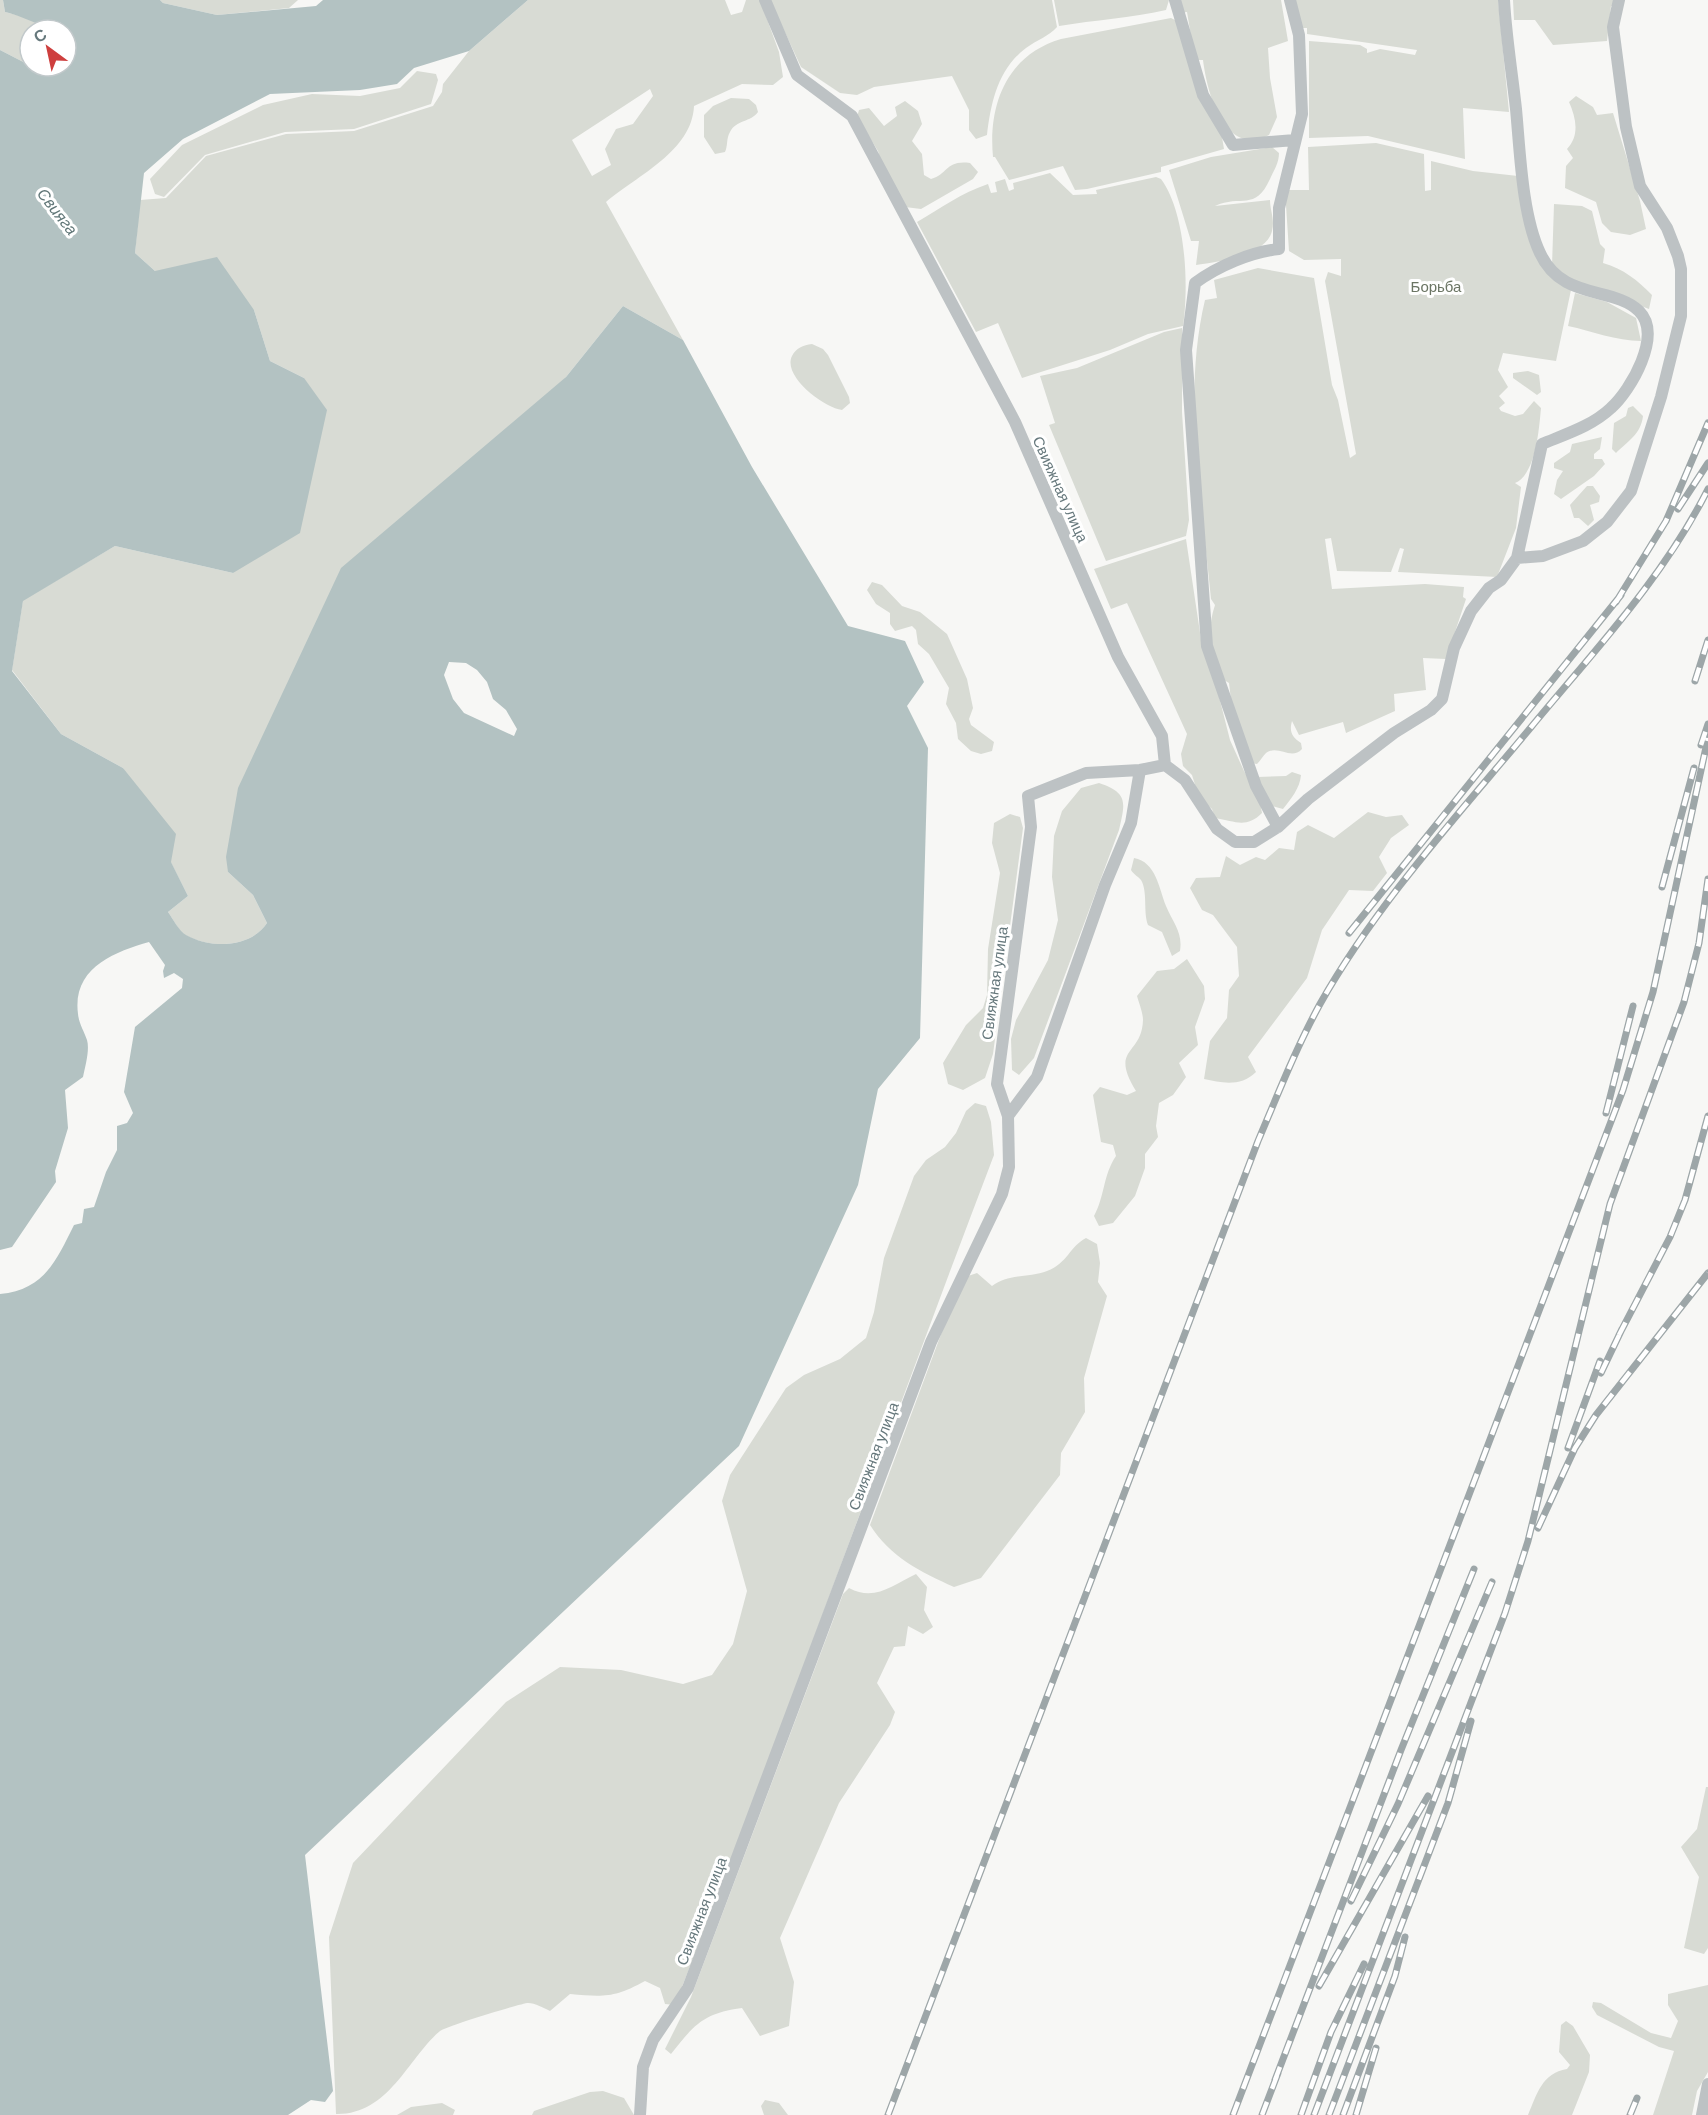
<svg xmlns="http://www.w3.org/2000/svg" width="1708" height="2115" viewBox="0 0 1708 2115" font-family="Barlow,sans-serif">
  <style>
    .green { fill: #d8dbd4; fill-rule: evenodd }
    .water { fill: #b3c2c2; fill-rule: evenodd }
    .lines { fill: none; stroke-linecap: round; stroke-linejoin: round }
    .minor { stroke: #bdc2c4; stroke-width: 12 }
    .rail-casing { stroke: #9da6a8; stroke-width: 7 }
    .rail { stroke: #fff; stroke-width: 4.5; stroke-dasharray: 14; stroke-linecap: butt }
    .labels { text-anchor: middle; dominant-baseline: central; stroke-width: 6; stroke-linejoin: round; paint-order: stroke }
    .park-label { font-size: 15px; fill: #6b7564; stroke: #fff }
    .street-label { font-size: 15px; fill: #66787c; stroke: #fff }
    .water-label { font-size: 16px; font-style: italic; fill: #607677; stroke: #fff }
  </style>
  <rect width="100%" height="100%" fill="#f7f7f5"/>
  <path class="green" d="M 0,0 L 3,0 L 5,12 L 25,17 L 49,28 L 49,30 L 30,30 L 30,66 L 35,66 L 33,67 L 0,50 Z
    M 160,0 L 298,0 L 289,8 L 217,15 L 163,3 Z
    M 528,0 L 725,0 L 731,15 L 742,12 L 746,0 L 760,0 L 779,52 L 783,77 L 773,85 L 742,84 L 694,106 C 692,151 638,175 606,202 L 683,340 L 623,306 L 566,377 L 228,872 L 253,895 L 267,923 C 250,948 211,949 185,935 C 179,931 173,919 168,912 L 188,896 L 123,768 L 61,734 L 12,670 L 23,600 L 115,546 L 233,573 L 304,378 L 270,361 L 254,310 L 155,271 L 135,253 L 140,200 L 166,198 L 206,156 L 286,134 L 354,131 L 433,106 L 442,92 L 443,84 L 469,51 ZM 650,89 L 653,96 L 633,124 L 616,129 L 605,149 L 611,165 L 592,176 L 572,140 Z
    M 770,0 L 1052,0 L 1057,27 C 1049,36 1037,40 1026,48 C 998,69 991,102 987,135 L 976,139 L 969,130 L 969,110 L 952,76 L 874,87 L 857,95 L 840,93 L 801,67 Z
    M 1054,0 L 1169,0 L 1166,10 C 1131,18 1095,20 1059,26 Z
    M 1178,0 L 1281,0 L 1288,41 L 1268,48 L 1270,78 L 1277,117 L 1269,135 C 1224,158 1207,92 1203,60 L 1195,60 L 1187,12 L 1180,13 Z
    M 1293,0 L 1498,0 L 1509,112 L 1463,108 L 1465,159 L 1368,136 L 1309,138 L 1309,41 L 1360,45 L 1367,49 L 1367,53 L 1380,49 L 1415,55 L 1417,50 L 1307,34 L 1307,28 L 1300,28 Z
    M 1513,0 L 1616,0 L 1614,6 L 1611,6 L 1607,41 L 1553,45 L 1535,20 L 1514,20 Z
    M 1171,18 L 1177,21 L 1222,137 L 1224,149 L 1161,167 L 1161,172 L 1087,189 L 1075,190 L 1063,166 L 1009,180 L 995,157 L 993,157 C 988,104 1007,55 1061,39 Z
    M 417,71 L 436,74 L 438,80 L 431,104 L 354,129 L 285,132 L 205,155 L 164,197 L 155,194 L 150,179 L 182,145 L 263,105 L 312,94 L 360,96 L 400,88 Z
    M 1576,96 L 1593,107 L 1597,115 L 1613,113 L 1640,201 L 1646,229 L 1630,235 L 1611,232 L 1602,223 L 1596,202 L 1565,188 L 1566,166 L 1573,158 L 1567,149 C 1580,135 1576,118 1569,102 Z
    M 731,98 L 749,99 L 756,105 L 758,112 C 751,122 736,120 730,132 C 726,139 728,146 725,152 L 715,154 L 704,137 L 704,115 L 713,106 Z
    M 905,101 L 918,111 L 922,124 L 912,141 L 922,154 L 924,175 L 931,179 C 949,174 945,160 970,163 L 978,172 L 973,179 L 921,209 L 905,207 L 883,169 L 878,151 L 857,117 L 859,110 L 869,108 L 884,126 L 897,116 L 895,107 Z
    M 1376,143 L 1424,154 L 1425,191 L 1431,190 L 1431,161 L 1473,171 L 1518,176 C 1526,226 1523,260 1571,290 L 1556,361 L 1503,353 L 1498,370 L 1508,387 L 1499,396 L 1505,403 L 1499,408 L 1501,411 L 1515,416 L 1523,414 L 1534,401 L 1541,408 C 1539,429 1536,474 1515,483 L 1521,487 L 1516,528 L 1497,577 L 1398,572 L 1404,549 L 1400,548 L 1391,572 L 1337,571 L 1331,538 L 1325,539 L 1332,589 L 1425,584 L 1464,587 L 1463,597 L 1466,599 L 1446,659 L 1423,658 L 1426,690 L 1394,694 L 1395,711 L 1346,733 L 1343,722 L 1299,735 L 1292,721 C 1289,732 1292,737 1301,743 L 1302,749 C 1291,761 1278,744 1266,753 C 1263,756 1260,761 1257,764 L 1251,763 L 1231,700 L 1229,683 L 1224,680 C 1213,651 1205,635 1215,605 L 1211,599 C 1202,503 1182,396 1205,300 L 1217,298 L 1214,280 L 1258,268 L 1314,278 L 1332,385 L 1338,400 L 1350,458 L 1356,454 L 1325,281 L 1328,272 L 1341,276 L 1341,259 L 1304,260 L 1289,251 L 1285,190 L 1309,190 L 1308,147 Z
    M 1272,147 L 1279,153 C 1279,163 1274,170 1270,179 C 1255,212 1241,194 1215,206 L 1270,200 C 1270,211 1275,219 1272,231 C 1266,256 1217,262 1196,265 L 1199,241 L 1191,241 L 1169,170 L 1211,157 Z
    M 1050,173 L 1073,195 L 1097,194 L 1096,190 L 1156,177 L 1161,179 C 1186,213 1189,286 1183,326 L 1148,334 L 1110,350 L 1022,378 L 998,323 L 976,332 L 917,222 C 941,208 961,193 988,184 L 991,193 L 997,192 L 995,182 L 1005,179 L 1009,191 L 1014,189 L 1013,183 Z
    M 1554,204 L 1582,206 L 1592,211 L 1600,244 L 1605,249 L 1603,263 C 1624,269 1637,280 1652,295 L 1649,309 L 1568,278 L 1552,266 Z
    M 1575,293 L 1607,302 L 1636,318 L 1641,341 C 1616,341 1592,331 1568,326 Z
    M 1182,328 L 1182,412 L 1189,520 L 1186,536 L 1106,561 L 1049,425 L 1055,423 L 1040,376 L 1077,368 L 1164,332 Z
    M 812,344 L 823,349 L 828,355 L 849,397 L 850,403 L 842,410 C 824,408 782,376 792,356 C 796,348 803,345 812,344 Z
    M 1528,371 L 1539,375 L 1541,392 L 1537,395 L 1513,378 L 1513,373 Z
    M 1633,406 L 1643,416 C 1641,434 1628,441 1616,453 L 1612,449 L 1614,423 L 1626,416 L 1628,408 Z
    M 1602,437 L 1600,449 L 1594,454 L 1594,459 L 1602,459 L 1605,464 L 1594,476 L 1561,499 L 1554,494 L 1557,480 L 1563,471 L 1554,468 L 1554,463 L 1570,452 L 1572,444 Z
    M 1587,486 L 1593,486 L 1600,496 L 1599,502 L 1590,505 L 1594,520 L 1588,526 L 1579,518 L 1574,518 L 1570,505 Z
    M 1186,539 L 1202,646 L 1213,673 L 1230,740 L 1244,771 L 1259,797 L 1262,813 C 1246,829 1235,821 1215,818 L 1212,809 L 1205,803 L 1197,791 L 1192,775 L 1183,766 L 1181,754 L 1187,734 L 1127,603 L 1111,609 L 1094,569 Z
    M 872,582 L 882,585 L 902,606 L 920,612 L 947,634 L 967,679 L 973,708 L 969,719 L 971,725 L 994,742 L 992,751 L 981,754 L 971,751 L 958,739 L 956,723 L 946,704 L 949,688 L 929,654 L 918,644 L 916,630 L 912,626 L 895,631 L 890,624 L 890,613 L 876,604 L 867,590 Z
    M 1292,772 L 1301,775 C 1300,788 1291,799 1283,809 L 1272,806 L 1257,777 L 1286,776 Z
    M 1099,783 C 1129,793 1125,803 1119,830 L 1034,1058 L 1019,1075 L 1012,1070 L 1011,1039 L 1016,1020 L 1048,960 L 1058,920 L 1052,877 L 1054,836 L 1062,811 L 1081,788 Z
    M 1368,812 L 1386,817 L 1402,815 L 1409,825 L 1391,838 L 1379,857 L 1387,873 L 1373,891 L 1349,890 L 1322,930 L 1307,978 L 1248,1057 L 1256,1072 C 1241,1087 1222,1083 1204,1079 L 1210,1041 L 1227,1018 L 1229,990 L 1239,976 L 1237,947 L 1213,915 L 1202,910 L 1190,888 L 1196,878 L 1220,877 L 1226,856 L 1240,865 L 1256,857 L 1265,860 L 1279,848 L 1294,850 L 1297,832 L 1308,825 L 1334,838 Z
    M 1010,814 L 1020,817 L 1023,828 L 993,1054 L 985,1078 L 963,1090 L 948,1084 L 943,1063 L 966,1025 L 983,1008 L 987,995 L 988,949 L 1000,873 L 992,843 L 994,823 Z
    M 1134,858 C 1156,862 1159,888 1166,906 C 1173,923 1183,932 1180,951 L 1172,956 L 1162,932 L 1148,925 C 1143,912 1148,892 1141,880 C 1138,876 1134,875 1131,870 Z
    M 1187,959 L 1204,986 L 1205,999 L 1195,1027 L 1198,1045 L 1179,1063 L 1186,1077 L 1173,1095 L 1159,1103 L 1156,1126 L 1158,1137 L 1145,1154 L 1145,1168 L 1135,1196 L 1113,1223 L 1099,1226 L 1094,1216 C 1105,1196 1103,1175 1116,1156 L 1113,1145 L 1101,1142 L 1093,1095 L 1100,1087 L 1127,1095 L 1136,1091 C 1109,1047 1142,1056 1143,1020 C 1143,1013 1139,1003 1137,996 L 1157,971 L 1174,969 Z
    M 975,1103 L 986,1106 L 991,1122 L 994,1155 C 886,1438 785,1723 675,2005 L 665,2004 L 660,1988 L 645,1981 C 614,1998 604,1997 570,1994 L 550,2011 C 544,2008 535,2003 528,2003 C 522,2003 444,2027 440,2031 C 408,2058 389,2115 336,2114 L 329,1937 L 353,1863 L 506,1702 L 560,1667 L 621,1670 L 683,1684 L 712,1675 L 733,1644 L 747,1591 L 722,1501 L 730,1475 L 786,1388 L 804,1375 L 840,1359 L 866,1338 L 874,1312 L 884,1258 L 914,1176 L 926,1160 L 945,1147 L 956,1133 L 966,1111 Z
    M 1086,1238 L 1097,1244 L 1100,1263 L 1098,1282 L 1107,1296 L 1084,1378 L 1085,1412 L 1061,1453 L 1060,1475 L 981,1578 L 954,1587 C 921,1572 890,1557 870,1525 L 962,1278 L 977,1273 L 992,1286 C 1008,1273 1030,1278 1047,1271 C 1068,1263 1069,1247 1086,1238 Z
    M 916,1574 L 927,1587 L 924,1610 L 933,1627 L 923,1634 L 908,1626 L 905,1646 L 894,1647 L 877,1683 L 895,1712 L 890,1725 L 839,1803 L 780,1938 L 794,1982 L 789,2026 L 760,2036 L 742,2008 C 703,2013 694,2025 671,2054 L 665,2049 L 691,1997 L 843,1594 L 849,1588 C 875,1602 892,1585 916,1574 Z
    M 1706,1787 L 1708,1787 L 1708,1948 L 1704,1954 L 1684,1948 L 1699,1877 L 1681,1847 L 1697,1829 Z
    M 1708,1985 L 1708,2072 L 1697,2091 L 1692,2115 L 1653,2115 L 1674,2051 L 1659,2047 L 1597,2015 L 1592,2007 L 1593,2002 L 1601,2003 L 1651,2033 L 1671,2038 L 1678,2021 L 1668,2005 L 1668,1994 Z
    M 1566,2021 L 1573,2026 L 1590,2055 L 1589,2072 L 1572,2115 L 1528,2115 C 1537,2094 1542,2073 1567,2069 L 1570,2065 L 1559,2052 L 1561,2025 Z
    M 603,2091 L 624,2098 L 634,2115 L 532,2115 L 534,2111 L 590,2092 Z
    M 765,2100 L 779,2103 L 788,2115 L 764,2115 L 761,2106 Z
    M 442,2103 L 455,2110 L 453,2115 L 397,2115 L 411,2107 Z"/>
  <path class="water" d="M 3,0 L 160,0 L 163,3 L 217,15 L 316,6 L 323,0 L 528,0 L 469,51 L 414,68 L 397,84 L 360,90 L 270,94 L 183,139 L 144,173 L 135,253 L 155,271 L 217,257 L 254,310 L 270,361 L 304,378 L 327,410 L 300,533 L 233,573 L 115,546 L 23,601 L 12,671 L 61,734 L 123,768 L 176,834 L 171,862 L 188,896 L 168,912 C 173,919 179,931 186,935 C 211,949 250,948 267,923 L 253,895 L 228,872 L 226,857 L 238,788 L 341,568 L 566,377 L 623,306 L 683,340 L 752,467 L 848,626 L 905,641 L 924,682 L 907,706 L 928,748 L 920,1038 L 878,1089 L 858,1185 L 739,1446 L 305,1855 L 333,2091 L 325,2102 L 311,2100 L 288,2115 L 0,2115 L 0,1294 C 44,1290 56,1261 74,1225 L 82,1223 L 84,1209 L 94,1207 L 106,1172 L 117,1150 L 117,1126 L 127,1123 L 133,1113 L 124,1092 L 135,1027 L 182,988 L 183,979 L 174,973 L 164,978 L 163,971 L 165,965 L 149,942 C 114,952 72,968 78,1014 C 79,1024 84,1031 87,1040 C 90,1050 85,1067 83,1077 L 65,1090 L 68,1128 L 55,1171 L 56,1182 L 12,1247 L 0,1250 L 0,50 L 33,67 L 66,66 L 66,30 C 45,30 27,17 5,12 ZM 449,662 L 466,663 L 477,670 L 487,682 L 493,699 L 506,710 L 517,729 L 514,736 L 464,713 L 453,699 L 444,675 Z"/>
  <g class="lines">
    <path class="minor" d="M 765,0 L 797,75 L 852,116 L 1015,422 L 1118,657 L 1162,736 L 1165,765
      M 1175,0 L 1203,95 L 1233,145 L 1295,140
      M 1517,558 L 1543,556 L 1583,541 L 1607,522 L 1631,491 L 1661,397 L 1681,316 L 1681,269 L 1678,256 L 1667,228 L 1640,186 L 1626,127 L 1613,27 L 1619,0
      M 1165,765 L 1185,780 L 1217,829 L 1235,842 L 1254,842 L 1278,827 L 1256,786 L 1207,646 L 1186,350 L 1195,283 C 1218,266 1251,252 1279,249 L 1279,208 L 1302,114 L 1299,35 L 1290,0
      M 1278,827 L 1308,799 L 1394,733 L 1431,710 L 1442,699 L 1454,648 L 1471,611 L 1489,588 L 1501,580 L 1517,558 L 1542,444 C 1566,434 1592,426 1611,408 C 1631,390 1663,335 1639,311 C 1613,286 1562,301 1540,253 C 1522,215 1520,151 1516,109 C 1512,73 1506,36 1504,0
      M 1008,1116 L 1037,1077 L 1105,885 L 1131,823 L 1140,770
      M 640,2115 L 643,2067 L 653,2040 L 688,1988 L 931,1342 L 1002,1194 L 1009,1167 L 1008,1116 L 997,1084 L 1031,827 L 1028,796 L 1086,773 L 1140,770 L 1165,765
      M 1702,2115 L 1708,2084"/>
    <defs>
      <path id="rail" d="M 1678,509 L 1708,463
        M 1616,602 L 1666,521 L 1708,423
        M 1695,681 L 1708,640
        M 1701,745 L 1708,724
        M 1662,887 L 1694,768
        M 1349,933 L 1621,595
        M 1606,1113 L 1633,1006
        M 1619,1335 L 1670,1237 L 1685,1200 L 1708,1116
        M 1601,1373 L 1622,1329
        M 1568,1448 L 1600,1361
        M 1538,1528 L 1575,1448 L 1596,1415 L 1708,1273
        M 1351,1901 L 1398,1804 L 1492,1582
        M 1319,1986 L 1428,1796
        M 1275,2080 L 1401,1750 L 1474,1569
        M 888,2115 L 1258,1141 C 1278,1094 1296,1048 1320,1004 C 1377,903 1459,814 1532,726 C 1595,650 1664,577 1708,489
        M 1233,2115 L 1623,1090 L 1653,992 L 1708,738
        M 1262,2115 L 1278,2073
        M 1301,2115 L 1331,2032 L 1364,1964
        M 1314,2115 L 1505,1613 L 1528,1541 L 1610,1204 L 1684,1002 L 1699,943 L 1708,879
        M 1329,2115 L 1448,1803 L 1471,1721
        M 1343,2115 L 1395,1976 L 1405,1937
        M 1356,2115 L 1376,2048
        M 1630,2115 L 1637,2098"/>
    </defs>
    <use href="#rail" class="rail-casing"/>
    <use href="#rail" class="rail"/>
  </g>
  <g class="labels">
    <g class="park-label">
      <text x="1436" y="286">Борьба</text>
    </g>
    <g class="street-label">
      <text transform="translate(1061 489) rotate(66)">Свияжная улица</text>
      <text transform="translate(994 983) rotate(-82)">Свияжная улица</text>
      <text transform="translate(873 1456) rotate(-69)">Свияжная улица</text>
      <text transform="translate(701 1911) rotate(-69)">Свияжная улица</text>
    </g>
    <g class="water-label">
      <text transform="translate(58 211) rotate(52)">Свияга</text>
    </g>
  </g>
  <g transform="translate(48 48) rotate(327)"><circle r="28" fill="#ffffff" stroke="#c2c9cb" stroke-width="1.5"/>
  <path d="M0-4.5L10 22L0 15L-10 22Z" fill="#ce3f3e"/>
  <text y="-9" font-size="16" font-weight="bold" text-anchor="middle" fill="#66787c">С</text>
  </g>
</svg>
